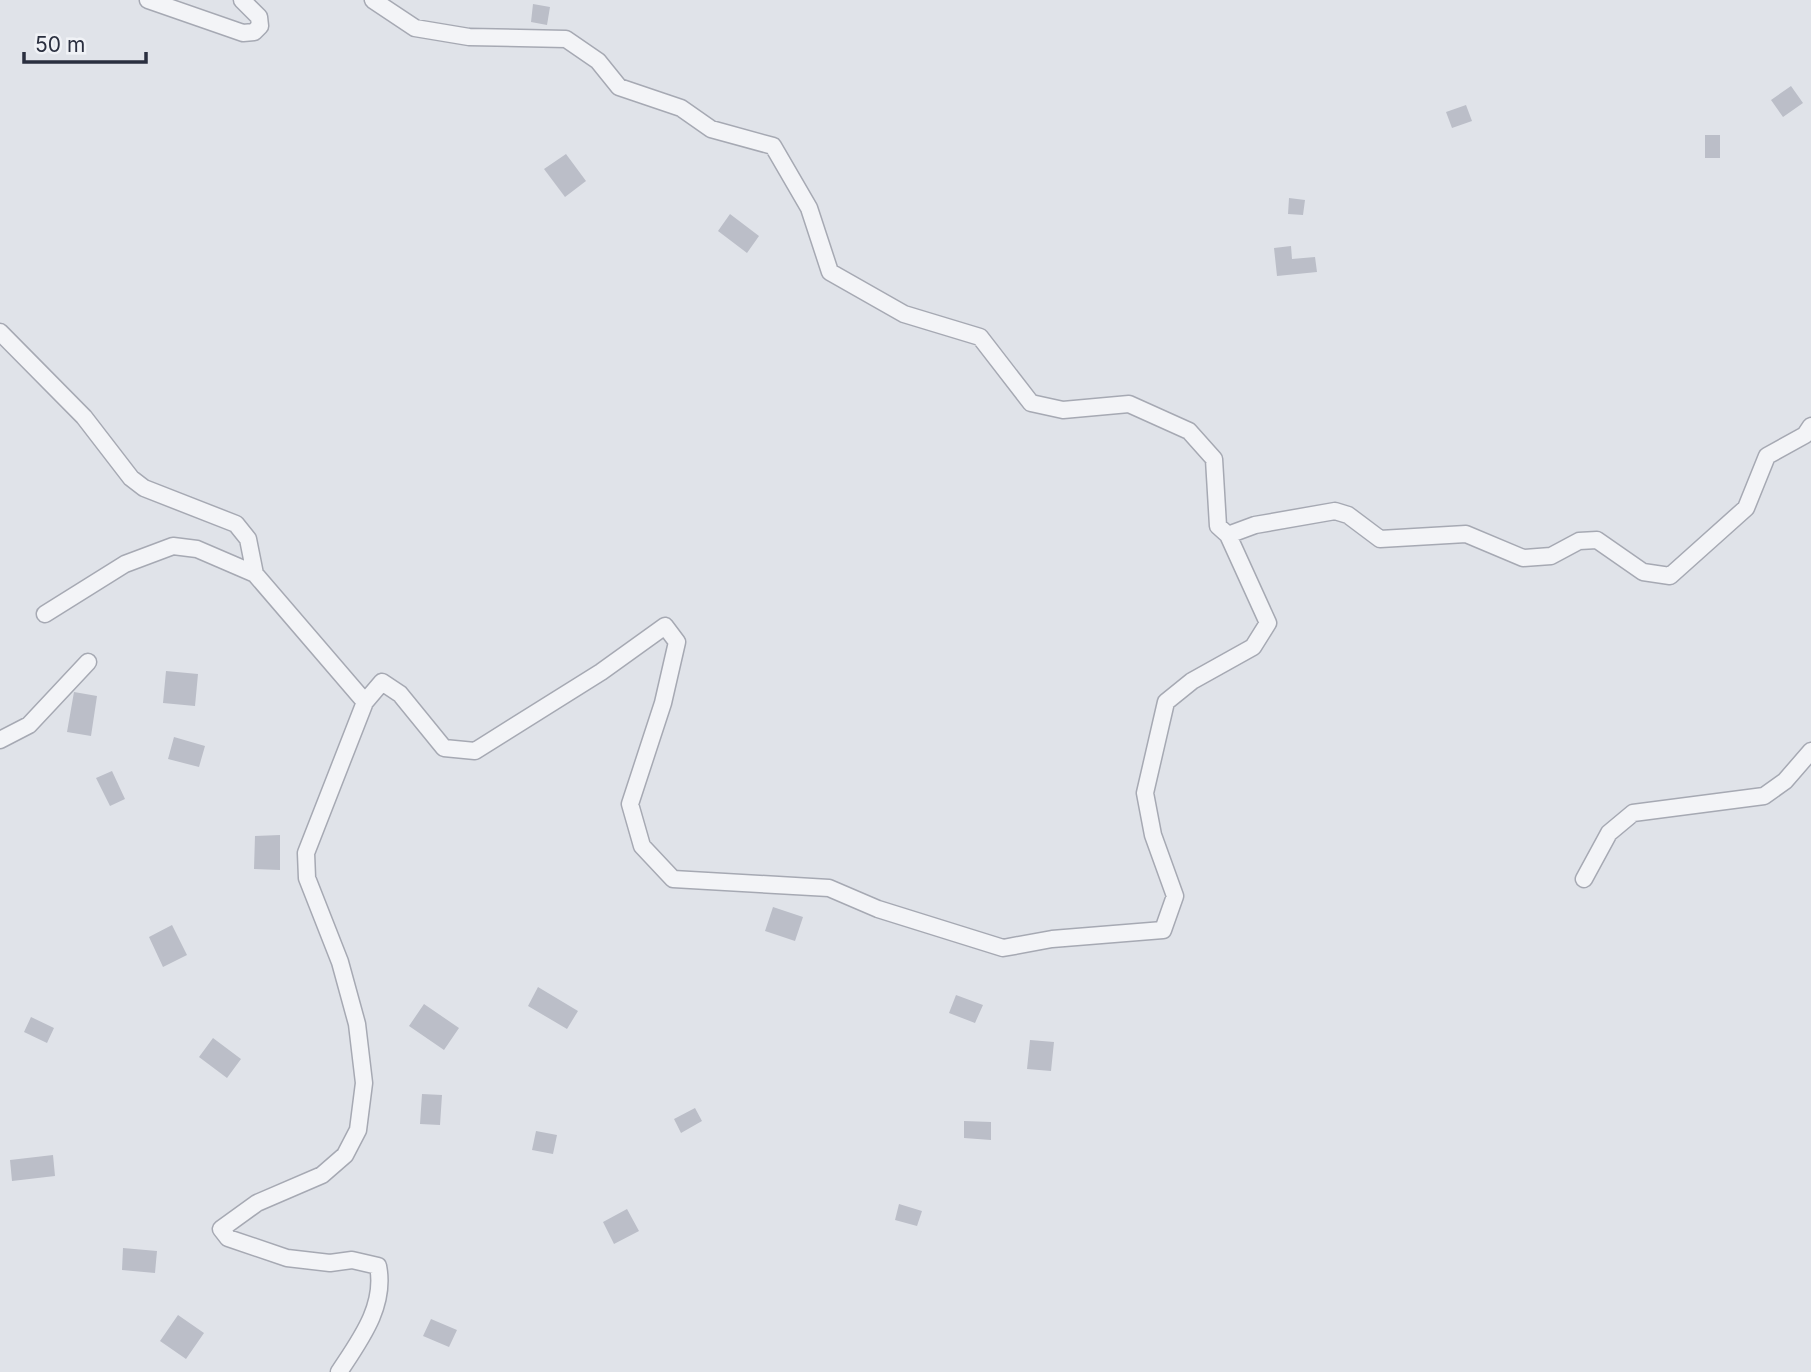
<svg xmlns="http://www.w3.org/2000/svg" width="1811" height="1372" viewBox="0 0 1811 1372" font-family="Inter,sans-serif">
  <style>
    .building { fill: #bbbec8 }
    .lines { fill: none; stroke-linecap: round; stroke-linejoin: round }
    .minor-casing { stroke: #a6a9b3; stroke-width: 19 }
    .minor { stroke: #f3f4f7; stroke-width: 16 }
  </style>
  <rect width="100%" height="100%" fill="#e0e3e9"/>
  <path class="building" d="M 533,4 L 550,7 L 547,25 L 531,22 Z
    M 1791,86 L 1803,103 L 1783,117 L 1771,100 Z
    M 1466,105 L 1472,121 L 1452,128 L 1446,112 Z
    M 1705,135 L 1720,135 L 1720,158 L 1705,158 Z
    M 566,154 L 586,181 L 565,197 L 544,169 Z
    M 1289,198 L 1305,200 L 1303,215 L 1288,214 Z
    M 730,214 L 759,236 L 747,253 L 718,231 Z
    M 1291,246 L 1292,259 L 1315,257 L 1317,272 L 1277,276 L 1274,248 Z
    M 166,671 L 198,674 L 195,706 L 163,703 Z
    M 74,692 L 97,696 L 91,736 L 67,732 Z
    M 174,737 L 205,746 L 199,767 L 168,759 Z
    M 112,771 L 125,799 L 110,806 L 96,778 Z
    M 280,835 L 280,870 L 254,869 L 255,836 Z
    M 773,907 L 803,917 L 795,941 L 765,931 Z
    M 172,925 L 187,955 L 163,967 L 149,937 Z
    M 538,987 L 578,1011 L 567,1029 L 528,1006 Z
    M 956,995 L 983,1005 L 975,1023 L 949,1013 Z
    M 424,1004 L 459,1028 L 444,1050 L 409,1026 Z
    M 31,1017 L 54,1028 L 47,1043 L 24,1032 Z
    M 213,1038 L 241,1059 L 227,1078 L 199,1057 Z
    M 1030,1040 L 1054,1042 L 1051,1071 L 1027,1069 Z
    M 422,1094 L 442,1095 L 440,1125 L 420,1124 Z
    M 695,1108 L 702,1121 L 681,1133 L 674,1119 Z
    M 964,1121 L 991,1122 L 991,1140 L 964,1138 Z
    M 536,1131 L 557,1135 L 553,1154 L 532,1150 Z
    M 53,1155 L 55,1176 L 12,1181 L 10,1160 Z
    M 899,1204 L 922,1211 L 917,1226 L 895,1220 Z
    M 627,1209 L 639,1231 L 614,1244 L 603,1222 Z
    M 123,1248 L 157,1251 L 155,1273 L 122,1270 Z
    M 178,1315 L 204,1333 L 186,1359 L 160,1341 Z
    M 431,1319 L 457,1330 L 449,1347 L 423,1336 Z"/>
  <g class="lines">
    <defs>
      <path id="minor" d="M 148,0 L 243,33 L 254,32 L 260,26 L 259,17 L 242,0
        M 0,332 L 84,417 L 131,478 L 144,488 L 236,524 L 248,539 L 255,574
        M 1228,535 L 1255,525 L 1335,511 L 1348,515 L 1380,539 L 1466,534 L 1523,558 L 1551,556 L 1579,541 L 1597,540 L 1643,572 L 1670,576 L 1746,508 L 1767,456 L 1805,435 L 1811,426
        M 45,614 L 125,564 L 173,546 L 197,549 L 255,574 L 365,702
        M 0,740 L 29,725 L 88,662
        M 1584,879 L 1609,833 L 1633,813 L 1764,796 L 1785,781 L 1811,751
        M 339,1372 C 360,1340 386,1306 378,1266 L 352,1260 L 330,1263 L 287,1258 L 228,1238 L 221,1229 L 257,1203 L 322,1175 L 345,1155 L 358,1130 L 364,1083 L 357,1024 L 340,962 L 307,878 L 306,853 L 365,702 L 382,682 L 400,694 L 444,748 L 475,751 L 601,672 L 665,626 L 677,642 L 663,703 L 630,804 L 642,846 L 673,879 L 829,888 L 878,909 L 1003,948 L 1052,939 L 1163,930 L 1175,896 L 1153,835 L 1145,793 L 1166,702 L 1192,681 L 1253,647 L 1268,623 L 1228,535 L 1218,526 L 1214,459 L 1189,431 L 1129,404 L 1063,410 L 1031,403 L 980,337 L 904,314 L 830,272 L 809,208 L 773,146 L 711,129 L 681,108 L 619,87 L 598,61 L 566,39 L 469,37 L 415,28 L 373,0"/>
    </defs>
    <use href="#minor" class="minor-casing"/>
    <use href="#minor" class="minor"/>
  </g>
  <path d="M24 52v10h122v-10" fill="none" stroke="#2a2f3f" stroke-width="3.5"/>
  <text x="35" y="52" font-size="21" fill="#2a2f3f" stroke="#f0f2f6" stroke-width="5" paint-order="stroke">50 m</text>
</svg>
